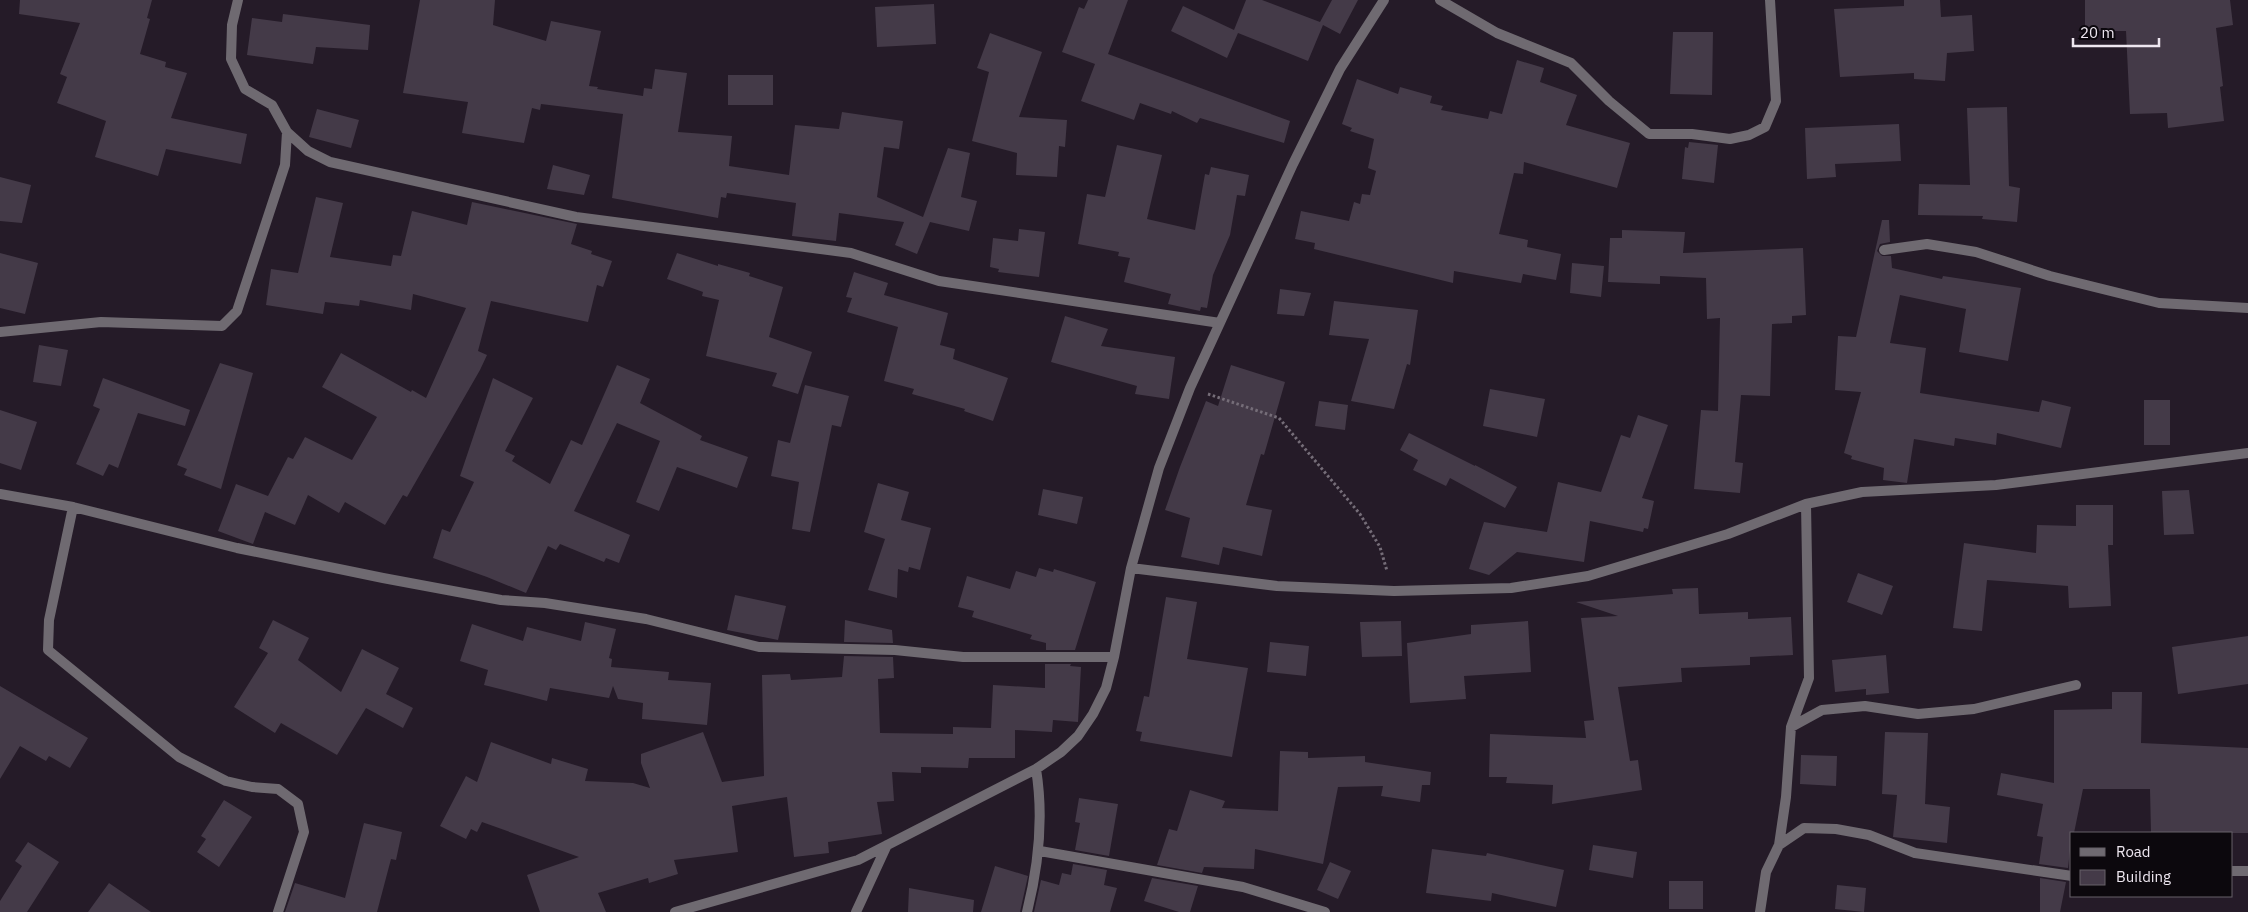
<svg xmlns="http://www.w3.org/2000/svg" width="2248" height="912" viewBox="0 0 2248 912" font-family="'IBM Plex Sans',sans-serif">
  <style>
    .building { fill: #443a48 }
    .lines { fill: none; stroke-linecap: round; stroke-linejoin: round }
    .path { stroke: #756d78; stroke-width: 3; stroke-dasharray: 2.5 2.5; stroke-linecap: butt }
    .minor { stroke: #6f6a71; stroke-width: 10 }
  </style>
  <rect width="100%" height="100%" fill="#251b28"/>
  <path class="building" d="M 20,0 L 152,0 L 147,18 L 150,19 L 140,54 L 166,62 L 165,67 L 187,73 L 171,118 L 247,134 L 241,164 L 166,149 L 158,176 L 95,157 L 106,121 L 57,103 L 67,77 L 60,74 L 80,23 L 19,14 Z
    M 420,0 L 495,0 L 493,25 L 546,41 L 551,21 L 601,31 L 589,86 L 598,87 L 597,89 L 643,96 L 644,88 L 652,89 L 655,69 L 687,73 L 678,132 L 732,136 L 729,166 L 789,175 L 795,125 L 839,129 L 842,112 L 903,121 L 899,149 L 884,147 L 877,197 L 923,217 L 948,148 L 970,153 L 961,197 L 977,201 L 969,231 L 930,222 L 917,254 L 895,245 L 904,222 L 839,213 L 836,241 L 792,236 L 796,203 L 727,193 L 726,198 L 721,197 L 718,218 L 612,198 L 623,114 L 541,104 L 540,110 L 532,108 L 524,143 L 462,133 L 468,102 L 403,93 Z
    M 1088,0 L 1128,0 L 1108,54 L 1290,121 L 1284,143 L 1200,118 L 1197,123 L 1172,111 L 1171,114 L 1140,103 L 1134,120 L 1081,101 L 1095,64 L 1062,52 L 1079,7 L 1084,9 Z
    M 1246,0 L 1262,0 L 1320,22 L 1332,0 L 1358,0 L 1340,34 L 1323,25 L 1308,61 L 1238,33 L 1227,58 L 1171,31 L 1183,6 L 1234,30 Z
    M 1904,0 L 1940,0 L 1941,17 L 1972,15 L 1974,51 L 1947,53 L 1945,81 L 1914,79 L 1914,73 L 1840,77 L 1834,9 L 1904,6 Z
    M 2085,0 L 2230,0 L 2233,25 L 2216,28 L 2223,86 L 2220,87 L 2224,121 L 2168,128 L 2167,113 L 2130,114 L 2126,31 L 2085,31 Z
    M 934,4 L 936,44 L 877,47 L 875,7 Z
    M 283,14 L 370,25 L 368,50 L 316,47 L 313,64 L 247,55 L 252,18 L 282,22 Z
    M 1673,32 L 1713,32 L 1712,95 L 1670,94 Z
    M 990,33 L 1042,52 L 1019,117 L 1067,120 L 1065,147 L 1059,146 L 1057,177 L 1016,175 L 1017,153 L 972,141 L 989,72 L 977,68 Z
    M 1517,60 L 1544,68 L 1540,82 L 1577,95 L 1566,125 L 1630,143 L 1617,188 L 1524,162 L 1523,174 L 1514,173 L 1499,234 L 1528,240 L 1527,247 L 1561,254 L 1556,280 L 1523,274 L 1521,283 L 1454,271 L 1453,283 L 1314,249 L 1315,243 L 1295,239 L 1301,211 L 1349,221 L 1354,202 L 1360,204 L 1362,194 L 1370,195 L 1376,171 L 1368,168 L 1374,139 L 1350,131 L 1352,128 L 1342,124 L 1357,79 L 1398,94 L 1400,87 L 1432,96 L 1430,103 L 1443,106 L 1441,110 L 1488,119 L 1490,111 L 1502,114 Z
    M 728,75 L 773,75 L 773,105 L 728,105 Z
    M 2007,107 L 2009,186 L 2020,188 L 2017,222 L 1982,219 L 1983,216 L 1918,215 L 1919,184 L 1970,185 L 1967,108 Z
    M 317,109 L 359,120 L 351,148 L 309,137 Z
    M 1899,124 L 1901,161 L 1835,164 L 1836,177 L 1807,179 L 1805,128 Z
    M 1689,142 L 1718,145 L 1714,183 L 1682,179 L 1685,147 L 1688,148 Z
    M 1117,145 L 1162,155 L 1147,219 L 1195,230 L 1205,174 L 1209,175 L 1211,167 L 1249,175 L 1245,196 L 1237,195 L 1230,235 L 1213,275 L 1207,308 L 1201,307 L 1200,311 L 1168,304 L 1171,294 L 1124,282 L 1130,258 L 1118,256 L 1119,252 L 1078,244 L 1087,194 L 1105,197 Z
    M 553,165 L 590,175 L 584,195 L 547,189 Z
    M 0,177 L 31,185 L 22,223 L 0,221 Z
    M 316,197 L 343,203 L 330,257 L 391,266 L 393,255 L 401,256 L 412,211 L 467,225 L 472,202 L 577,224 L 571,244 L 592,251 L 591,254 L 612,261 L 603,287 L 597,285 L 588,322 L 491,301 L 478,351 L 487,355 L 480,370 L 407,497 L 403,495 L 385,525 L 345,502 L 339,513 L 308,495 L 295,525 L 265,512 L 253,544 L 218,531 L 236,484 L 268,496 L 288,457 L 293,459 L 305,437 L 352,460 L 377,417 L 322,387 L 341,353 L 411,392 L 412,390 L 426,398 L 466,308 L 413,294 L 411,310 L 360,300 L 359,306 L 325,302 L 323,314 L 266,305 L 271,269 L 298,273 Z
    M 1882,220 L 1889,220 L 1890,242 L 1880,244 L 1877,251 L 1882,256 L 1891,256 L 1892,268 L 1942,279 L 1943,276 L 2021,288 L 2008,361 L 1959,352 L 1966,309 L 1900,295 L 1890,343 L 1926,348 L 1920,393 L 2039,412 L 2042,400 L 2071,407 L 2061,448 L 1997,433 L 1996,445 L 1955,438 L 1954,446 L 1914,439 L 1907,483 L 1883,480 L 1884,468 L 1851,459 L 1852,456 L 1844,453 L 1861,392 L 1835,390 L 1838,336 L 1856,337 Z
    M 1019,229 L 1045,232 L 1039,277 L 998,272 L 999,269 L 990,267 L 993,238 L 1018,241 Z
    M 1622,230 L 1685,232 L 1683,253 L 1803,248 L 1806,315 L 1792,316 L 1792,323 L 1772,324 L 1770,396 L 1741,395 L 1735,462 L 1743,463 L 1740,493 L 1694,489 L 1701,410 L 1718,411 L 1720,318 L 1707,319 L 1706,278 L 1660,276 L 1660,284 L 1608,282 L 1610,238 L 1622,238 Z
    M 0,253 L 38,263 L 25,314 L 0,308 Z
    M 677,253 L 718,266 L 718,264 L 750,273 L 749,276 L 783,287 L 769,337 L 812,352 L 798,394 L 772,386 L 777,373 L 706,356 L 719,300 L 702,296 L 703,292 L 667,279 Z
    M 1572,263 L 1604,266 L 1601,297 L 1570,293 Z
    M 854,272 L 888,283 L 884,295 L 948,313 L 940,345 L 955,349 L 953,359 L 1008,378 L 993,421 L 964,411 L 965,409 L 912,394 L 914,389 L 884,381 L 898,327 L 847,312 L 852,298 L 846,297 Z
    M 1280,289 L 1311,293 L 1304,316 L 1277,314 Z
    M 1334,301 L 1418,310 L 1410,365 L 1407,364 L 1394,409 L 1351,401 L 1369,339 L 1329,335 Z
    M 1065,316 L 1108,329 L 1101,346 L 1175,357 L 1169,399 L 1135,394 L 1137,386 L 1051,362 Z
    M 39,345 L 68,350 L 61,386 L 33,382 Z
    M 220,363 L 253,373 L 221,489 L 184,475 L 187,469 L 177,465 Z
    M 617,365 L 650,379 L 640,403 L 702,436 L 700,440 L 748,457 L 737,488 L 677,467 L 659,511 L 636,502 L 660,441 L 617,423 L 574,511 L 630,535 L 619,563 L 606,558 L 604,562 L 560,544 L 556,550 L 548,546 L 526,593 L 487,577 L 433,558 L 442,529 L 450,532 L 474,482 L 460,476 L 493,378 L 533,398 L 505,451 L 515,456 L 512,461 L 550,484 L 571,440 L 582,445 Z
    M 1231,365 L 1285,382 L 1264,455 L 1261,454 L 1246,505 L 1272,510 L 1262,556 L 1223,547 L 1219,565 L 1181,557 L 1190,518 L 1165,510 L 1180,467 L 1206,401 L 1218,406 Z
    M 103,378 L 190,410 L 185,426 L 138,413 L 118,468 L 109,464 L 103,476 L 76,464 L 100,409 L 93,406 Z
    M 805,385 L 849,396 L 841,427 L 832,425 L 810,532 L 792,529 L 799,482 L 771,476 L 778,440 L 790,443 Z
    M 1490,389 L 1545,399 L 1537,437 L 1483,426 Z
    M 2144,400 L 2170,400 L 2170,445 L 2144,445 Z
    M 1319,401 L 1348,405 L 1345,430 L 1315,426 Z
    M 0,410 L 37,422 L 21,470 L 0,463 Z
    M 1638,415 L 1668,425 L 1642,498 L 1654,501 L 1648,529 L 1644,528 L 1643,532 L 1590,521 L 1584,562 L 1517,552 L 1489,575 L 1469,569 L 1484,522 L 1547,532 L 1558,482 L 1601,492 L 1621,435 L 1630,438 Z
    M 1409,433 L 1475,466 L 1475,465 L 1517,487 L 1505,508 L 1450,478 L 1446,486 L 1413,470 L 1418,460 L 1400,450 Z
    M 878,483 L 909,492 L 901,520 L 931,528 L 920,570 L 909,567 L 908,572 L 898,569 L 897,598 L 868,590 L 885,539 L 864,532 Z
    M 1043,489 L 1083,497 L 1077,524 L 1038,515 Z
    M 2189,490 L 2194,534 L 2164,535 L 2162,491 Z
    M 2076,505 L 2113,505 L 2113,545 L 2108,545 L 2111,606 L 2069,608 L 2068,586 L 1987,580 L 1982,631 L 1953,628 L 1964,543 L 2036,553 L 2037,525 L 2076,526 Z
    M 1039,568 L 1053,572 L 1054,569 L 1096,582 L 1075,650 L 1046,650 L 1046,643 L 1030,639 L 1032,635 L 972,617 L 974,611 L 958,607 L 967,576 L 1010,589 L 1016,571 L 1036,577 Z
    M 1858,573 L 1893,586 L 1882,615 L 1847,602 Z
    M 1698,588 L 1699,614 L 1748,612 L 1748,619 L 1791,617 L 1793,655 L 1750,657 L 1750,665 L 1681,668 L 1682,682 L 1618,687 L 1630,761 L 1638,760 L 1642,790 L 1552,804 L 1553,785 L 1506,783 L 1507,777 L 1489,777 L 1490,734 L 1586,738 L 1584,721 L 1594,720 L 1581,618 L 1618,616 L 1576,602 L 1673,594 L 1672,589 Z
    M 735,595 L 786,606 L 778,640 L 727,630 Z
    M 1166,597 L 1197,602 L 1187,659 L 1248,668 L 1232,757 L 1140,741 L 1142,732 L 1136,731 L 1144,696 L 1149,697 Z
    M 273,620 L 309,638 L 298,660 L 341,692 L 362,649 L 399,668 L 386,694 L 413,708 L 403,728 L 366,708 L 337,755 L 281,723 L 275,733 L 234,707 L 268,653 L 259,648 Z
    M 845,620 L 892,630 L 893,643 L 844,642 Z
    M 1401,621 L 1402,656 L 1362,657 L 1360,622 Z
    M 1528,621 L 1531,672 L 1464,676 L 1466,699 L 1410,703 L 1407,643 L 1471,634 L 1471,625 Z
    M 585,622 L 616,629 L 609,658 L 612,659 L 611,667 L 669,672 L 668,680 L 711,683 L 707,725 L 642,719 L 643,703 L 618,699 L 613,686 L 609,698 L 550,688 L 547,701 L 484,685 L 488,670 L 460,661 L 472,624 L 523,641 L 527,627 L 581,641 Z
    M 2248,636 L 2248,684 L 2178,694 L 2172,647 Z
    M 1270,642 L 1309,646 L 1306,676 L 1267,672 Z
    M 1886,655 L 1889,693 L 1866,695 L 1866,689 L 1835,692 L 1832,660 Z
    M 844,656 L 893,657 L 894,678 L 878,679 L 880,733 L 953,734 L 953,727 L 991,728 L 993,685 L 1045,688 L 1045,664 L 1071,664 L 1070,666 L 1081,667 L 1078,722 L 1053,720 L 1052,732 L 1015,730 L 1015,758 L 969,758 L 968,768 L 921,767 L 921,773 L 892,772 L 894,801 L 877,802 L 882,834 L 828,842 L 829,853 L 794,857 L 787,797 L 732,806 L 738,852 L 674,860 L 678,874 L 649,883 L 648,878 L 598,893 L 606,912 L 540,912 L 527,875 L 579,857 L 482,822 L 477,832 L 471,829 L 466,839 L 440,826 L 466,776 L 477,782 L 491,742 L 551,764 L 552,758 L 588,769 L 585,781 L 633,783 L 650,788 L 641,763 L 641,754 L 703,732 L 722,782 L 764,776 L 762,675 L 790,674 L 791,680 L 842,677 Z
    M 0,686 L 88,738 L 70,768 L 49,756 L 46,761 L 20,746 L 0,779 Z
    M 2112,692 L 2142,692 L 2141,743 L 2248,748 L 2248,833 L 2151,833 L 2150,789 L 2083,789 L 2074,833 L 2072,833 L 2068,868 L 2039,864 L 2043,837 L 2037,836 L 2043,804 L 1997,795 L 2001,773 L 2054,783 L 2054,710 L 2112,709 Z
    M 1885,732 L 1928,733 L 1925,804 L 1950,807 L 1947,843 L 1893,837 L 1897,795 L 1882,794 Z
    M 1280,751 L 1308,752 L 1308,758 L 1365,756 L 1365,762 L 1431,772 L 1430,785 L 1422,785 L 1420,802 L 1381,796 L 1383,786 L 1338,787 L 1323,864 L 1255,849 L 1254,869 L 1204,867 L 1202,873 L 1157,865 L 1169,829 L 1177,831 L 1190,790 L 1225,801 L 1222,808 L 1278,811 Z
    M 1801,755 L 1837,756 L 1836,786 L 1800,784 Z
    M 1079,798 L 1118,804 L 1109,856 L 1075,850 L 1080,823 L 1075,822 Z
    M 224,800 L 252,817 L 219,867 L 197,852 L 206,839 L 201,836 Z
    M 364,823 L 402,832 L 396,860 L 391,859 L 377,912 L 285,912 L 295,883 L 345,898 Z
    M 28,842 L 59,862 L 27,912 L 0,912 L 0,901 L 22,866 L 15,861 Z
    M 1593,845 L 1637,852 L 1633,878 L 1589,870 Z
    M 1432,849 L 1486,856 L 1487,853 L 1564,870 L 1556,907 L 1492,893 L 1491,901 L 1426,893 Z
    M 1330,862 L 1351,871 L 1338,899 L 1317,890 Z
    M 1073,864 L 1107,870 L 1104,885 L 1117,888 L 1110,912 L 1034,912 L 1041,880 L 1059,885 L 1062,873 L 1071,875 Z
    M 995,866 L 1028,876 L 1020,912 L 981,912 Z
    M 1152,878 L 1198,886 L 1190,912 L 1179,912 L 1144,901 Z
    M 2040,878 L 2066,882 L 2060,912 L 2040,912 Z
    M 1669,881 L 1703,881 L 1703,909 L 1669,909 Z
    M 109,883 L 151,912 L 88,912 Z
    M 1837,885 L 1866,888 L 1864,912 L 1835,909 Z
    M 909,888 L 974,900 L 973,912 L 908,912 Z"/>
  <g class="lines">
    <path class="path" d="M 1208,394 L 1279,418 L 1360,514 L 1380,547 L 1387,571"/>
    <path class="minor" d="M 1440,0 L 1497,33 L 1571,63 L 1609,101 L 1649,134 L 1692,134 L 1730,139 L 1749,135 L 1765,127 L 1776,101 L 1770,0
      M 287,132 L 308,151 L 330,162 L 576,217 L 851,253 L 939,281 L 1220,323
      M 1884,250 L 1927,244 L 1976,252 L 2050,276 L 2159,303 L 2248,308
      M 0,332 L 101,322 L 222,326 L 237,311 L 285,165 L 287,132 L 272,105 L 245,89 L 231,59 L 232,25 L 238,0
      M 0,494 L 73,507 L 237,548 L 383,578 L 501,600 L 545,603 L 646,619 L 759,647 L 895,650 L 963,657 L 1114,657
      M 73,507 L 49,620 L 48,650 L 179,757 L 226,781 L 252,787 L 278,789 L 298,804 L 304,832 L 278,912
      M 1131,568 L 1277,586 L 1394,591 L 1511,588 L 1588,576 L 1728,534 L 1806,504 L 1862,492 L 1996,485 L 2248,453
      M 1791,727 L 1822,710 L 1865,706 L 1918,714 L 1974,709 L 2076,685
      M 1779,845 L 1786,797 L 1791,727 L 1809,678 L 1806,504
      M 1040,851 L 1243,887 L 1325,912
      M 2232,871 L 2248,871
      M 675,912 L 858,860 L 1036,769 L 1061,752 L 1078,736 L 1093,714 L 1106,688 L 1114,657 L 1131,568 L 1159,468 L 1190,388 L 1293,164 L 1340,69 L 1384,0
      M 856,912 L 887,845
      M 1027,912 C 1039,864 1044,818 1036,769
      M 1760,912 L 1766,872 L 1779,845 L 1804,828 L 1836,829 L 1869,835 L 1915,853 L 2072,876"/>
  </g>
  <rect x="2070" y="832" width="162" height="65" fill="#0c080d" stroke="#666168"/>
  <rect x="2080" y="848" width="25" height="8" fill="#6f6a71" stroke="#666168"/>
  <text x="2116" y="857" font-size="15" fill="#eee7f0">Road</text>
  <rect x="2080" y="870" width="25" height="15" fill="#443a48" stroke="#666168"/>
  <text x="2116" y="882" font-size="15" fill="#eee7f0">Building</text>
  <path d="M2073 38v8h86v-8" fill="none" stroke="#eee7f0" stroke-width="2.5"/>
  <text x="2080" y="38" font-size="15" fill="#eee7f0" stroke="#0c080d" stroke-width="4" paint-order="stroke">20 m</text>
</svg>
